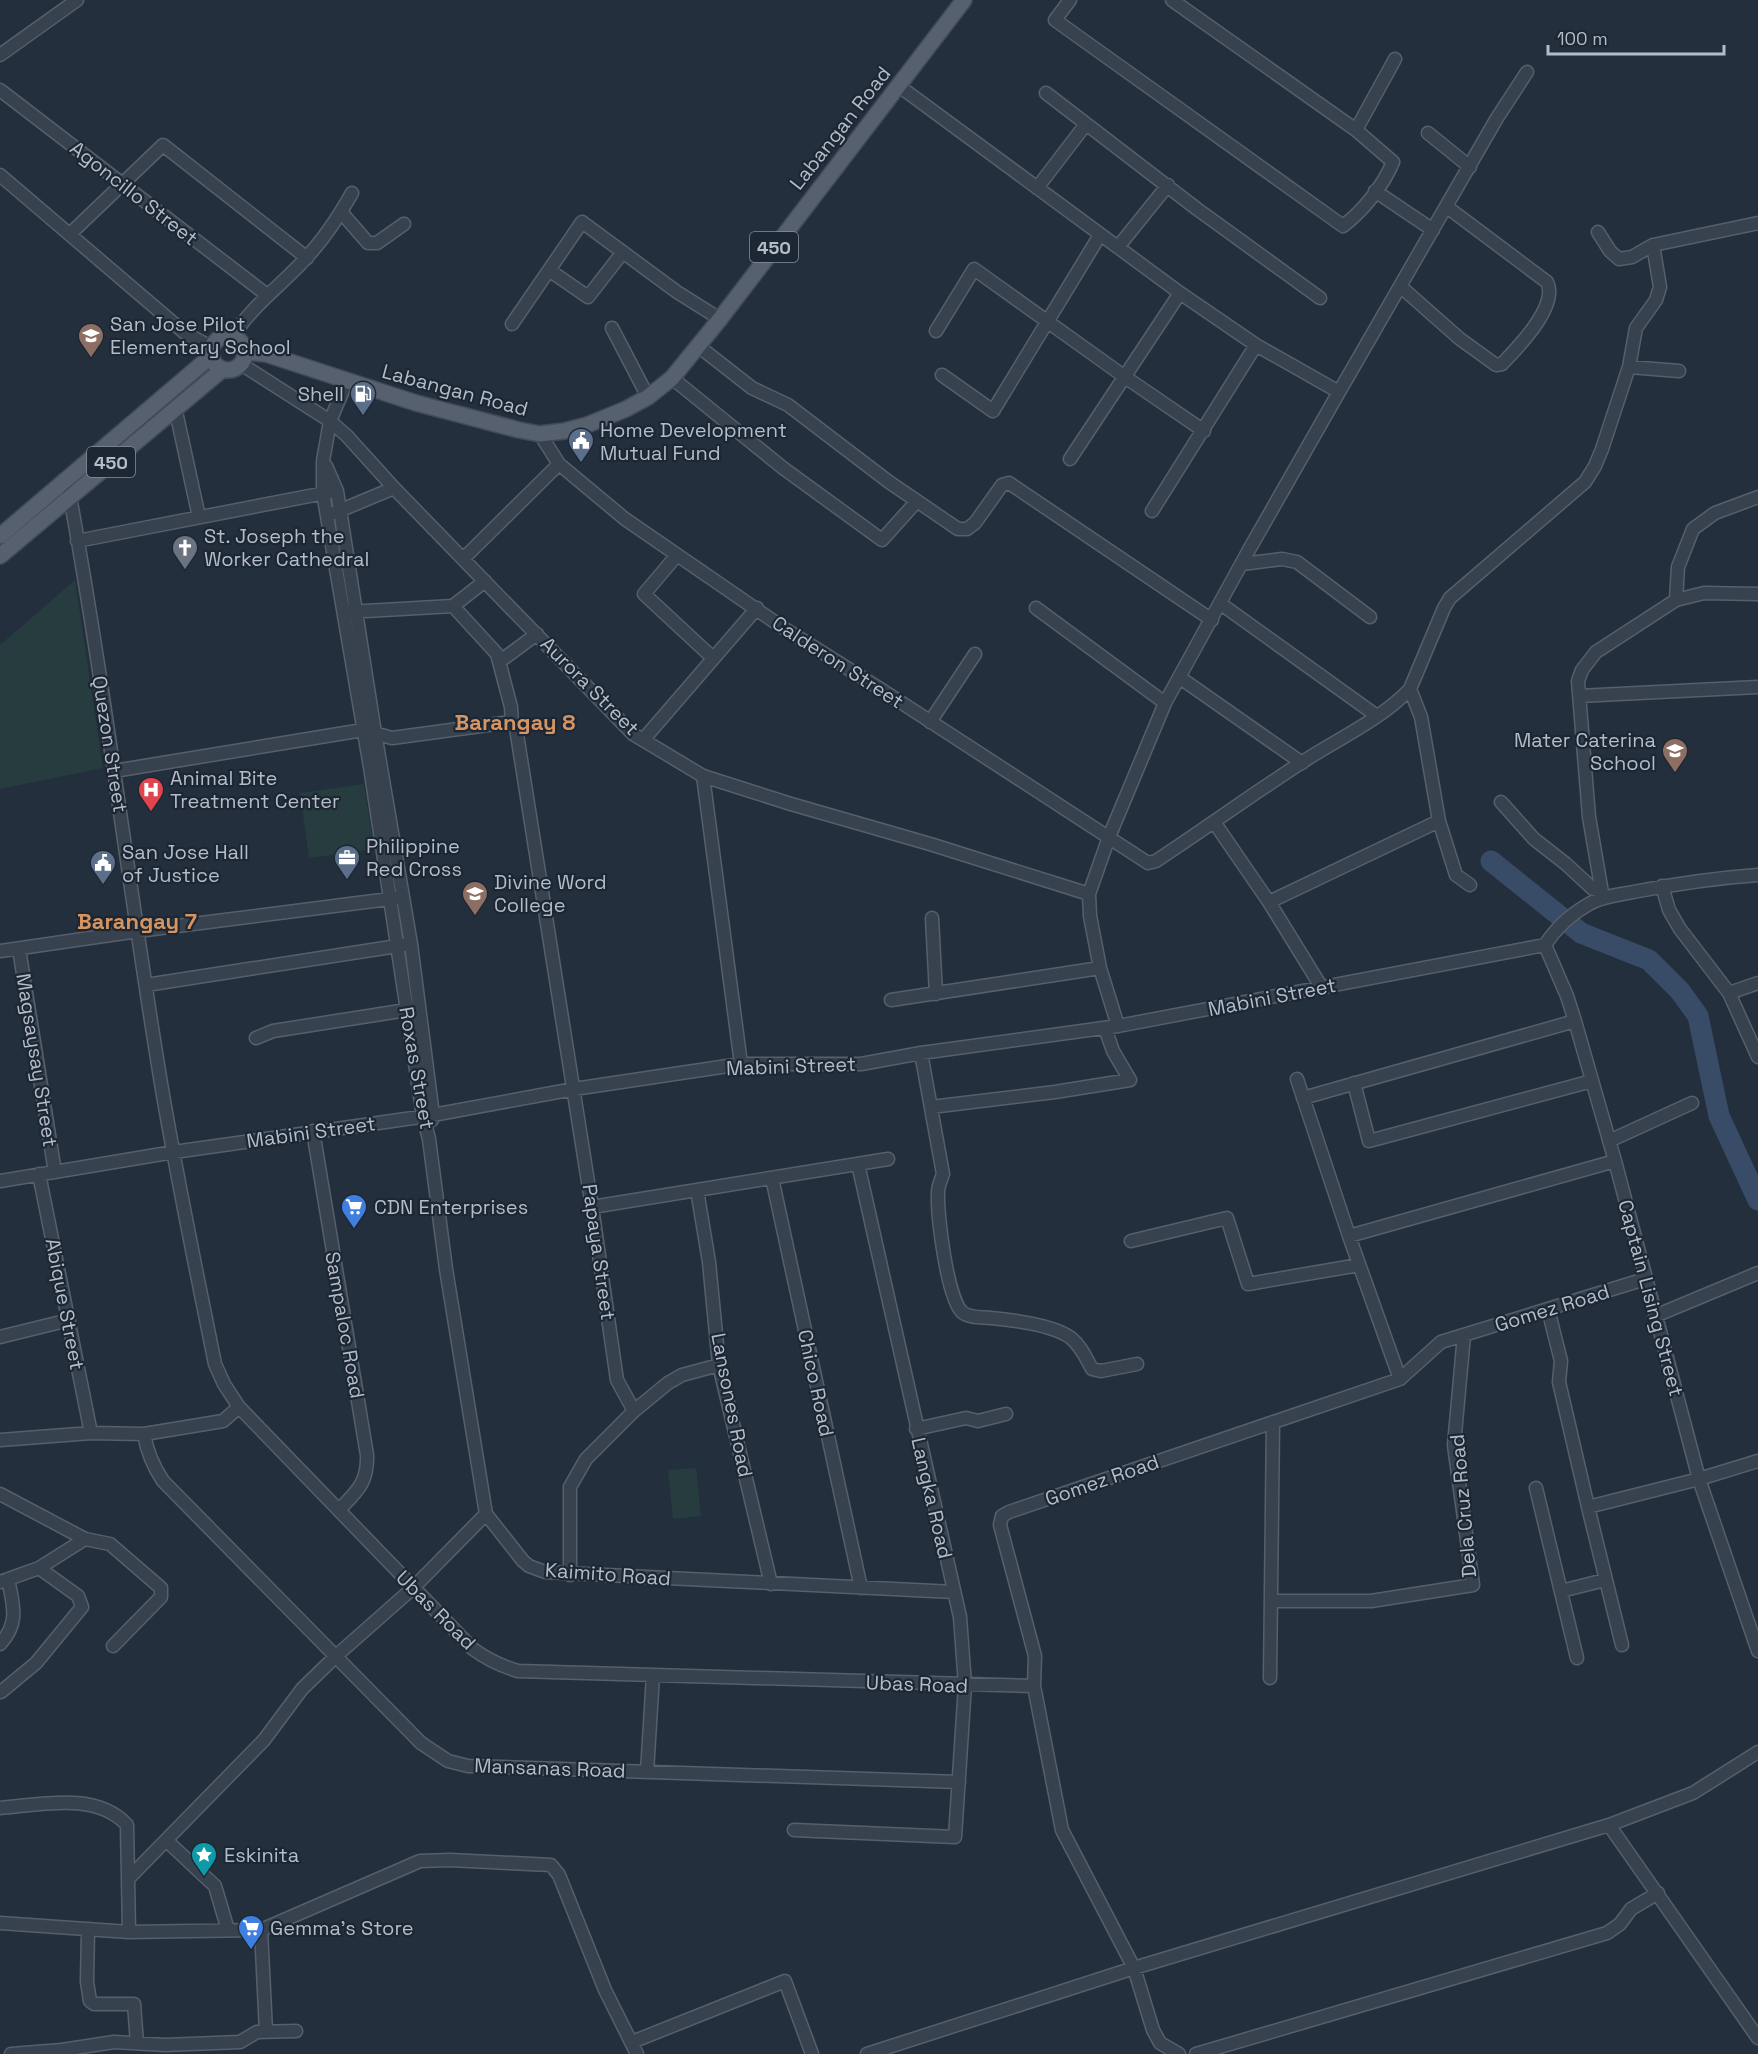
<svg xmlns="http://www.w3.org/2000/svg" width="1758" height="2054" viewBox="0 0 1758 2054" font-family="'Space Grotesk',sans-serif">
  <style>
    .green { fill: #263c3f }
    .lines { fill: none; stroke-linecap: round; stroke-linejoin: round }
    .river { stroke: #394c67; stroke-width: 21 }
    .minor-casing { stroke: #565f6c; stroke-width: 15 }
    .major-casing { stroke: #414a57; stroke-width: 18 }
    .minor { stroke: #38414e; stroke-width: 12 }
    .major { stroke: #56606e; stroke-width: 15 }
    .labels { text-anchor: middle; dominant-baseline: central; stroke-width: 4.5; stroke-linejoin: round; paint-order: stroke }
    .shield { fill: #1d2633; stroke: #878f9c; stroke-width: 1.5 }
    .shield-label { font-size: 18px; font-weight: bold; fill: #b4bcc9 }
    .street-label { font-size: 20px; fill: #b4bcc9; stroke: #1d2633 }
    .poi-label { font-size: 20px; fill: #b4bcc9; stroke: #1d2633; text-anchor: start }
    .quarter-label { font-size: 22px; font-weight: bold; fill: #d59563; stroke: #1d2633 }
  </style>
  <rect width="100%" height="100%" fill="#242f3e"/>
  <path class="green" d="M 75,580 L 103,768 L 0,789 L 0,645 Z
    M 364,784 L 374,849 L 309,858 L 300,793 Z
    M 696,1468 L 701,1516 L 673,1519 L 668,1470 Z"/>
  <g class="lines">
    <path class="river" d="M 1491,861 L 1581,933 L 1649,960 L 1680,991 L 1698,1016 L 1719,1116 L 1758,1200"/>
    <defs>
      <path id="minor" d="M 1070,0 L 1055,20 L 1343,226 C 1363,211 1383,186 1393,162 L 1356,130 L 1172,0
        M 0,55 L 77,0
        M 899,86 L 1180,293 L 1256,345 L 1339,392
        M 0,90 L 267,295
        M 1046,93 L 1197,209 L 1320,298
        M 1356,130 L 1395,59
        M 1428,133 L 1470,167
        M 0,175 L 185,333 L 211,347
        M 1037,188 L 1086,124
        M 1375,191 L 1433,230
        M 341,212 L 368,243 L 377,243 L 404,224
        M 1598,232 L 1610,251 L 1619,259 L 1632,257 L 1653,245
        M 70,234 L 163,145 L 307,258
        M 1118,247 L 1168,185
        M 549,270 L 588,297 L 623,252
        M 1400,286 L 1460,339 L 1496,365 L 1502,364 C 1518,347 1559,306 1547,282 L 1447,207
        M 512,324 L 582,222 L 677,292 L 720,319
        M 612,328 L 648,397
        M 936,331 L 974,269 L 1125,377 L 1204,431
        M 233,337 C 251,306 282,285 306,258 C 324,239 339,216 352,193
        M 697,345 L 752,388 L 788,405 L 889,482 L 958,529 L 967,529 L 975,523 L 1002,485 L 1009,483 L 1212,620
        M 241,364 L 330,421 L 347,436 L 394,488 L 633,734 L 703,776 L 791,804 L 930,844 L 1089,894
        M 1629,367 L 1679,371
        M 942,375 L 993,411 L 1100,235
        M 672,378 L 783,468 L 882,540 L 917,501
        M 347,381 L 330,421 L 323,461 L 323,493 L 370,767 L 423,1116 L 429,1139 L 446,1269 L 486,1514 L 523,1561 L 529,1566 L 545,1572 L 954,1592
        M 175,407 L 199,517
        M 540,434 L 559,464 L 625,519 L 782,627 L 882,690 L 1148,863 L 1156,861 C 1206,828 1254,793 1304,761 C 1338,739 1383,718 1410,689 L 1444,608 L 1450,598 L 1585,482 L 1595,466 L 1602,449 L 1629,367 L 1636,328 L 1656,300 L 1660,287 L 1653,245 L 1758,223
        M 1070,459 L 1180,293
        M 326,466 L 337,491 L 375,733 L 411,944 L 433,1115 L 432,1120
        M 69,491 C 104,682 127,874 158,1065 C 174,1165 195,1264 215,1364 L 224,1384 L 239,1407 L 473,1649 C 488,1660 501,1666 518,1671 L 1034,1686
        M 1152,511 L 1256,345
        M 334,513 L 394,488
        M 77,541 L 330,492
        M 677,555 L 644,594 L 713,658
        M 463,559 L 559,464
        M 1242,564 L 1282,559 L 1297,562 L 1370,617
        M 1676,600 L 1678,567 L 1693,529 L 1715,513 L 1758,497
        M 1221,604 L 1377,716
        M 453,606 L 497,654 L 511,707 L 512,725
        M 1036,608 L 1165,703
        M 348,612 L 453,606 L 485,581
        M 499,662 L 537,634
        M 1179,677 L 1302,763
        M 1410,689 L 1421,717 L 1439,821 L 1456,875 L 1470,885
        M 1579,696 L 1758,687
        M 930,722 L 975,654
        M 643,740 L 757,608
        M 114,771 L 363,730 L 392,738 L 503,723 L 512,725 L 516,728 L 592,1207 L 617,1380 L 634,1411
        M 703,776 L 741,1064
        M 1501,802 L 1534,839 L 1566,864 L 1593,889 L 1601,891
        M 1214,822 L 1269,902 L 1322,988
        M 1662,886 L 1669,910 L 1680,929 L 1729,993 L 1758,1057
        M 1603,898 L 1589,817 L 1578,681 L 1582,670 L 1596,652 L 1676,600 L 1704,593 L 1758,594
        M 1269,902 L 1439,821
        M 932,918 L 936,994
        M 1545,945 L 1567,996 L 1575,1021 L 1615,1161 L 1699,1479 L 1758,1651
        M 1545,945 C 1556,928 1571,914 1589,904 C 1602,896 1619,895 1633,892 C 1675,884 1716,878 1758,875
        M 19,949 L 55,1172
        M 0,951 L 138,931 L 397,898
        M 146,985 L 404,945
        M 1729,993 L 1758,983
        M 891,1000 L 1100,968
        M 1118,1026 L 1100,968 L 1090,916 L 1089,894 L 1109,837 L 1165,703 L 1250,548 L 1339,392 L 1497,118 L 1527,72
        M 256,1038 L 273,1031 L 413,1009
        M 921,1053 L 943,1174 C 941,1180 938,1186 938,1192 C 937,1214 947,1300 963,1313 C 970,1318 983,1317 991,1318 C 1012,1320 1054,1325 1071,1338 C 1081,1346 1086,1358 1092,1369 L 1101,1371 L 1137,1364
        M 1297,1079 L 1349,1236 L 1400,1379
        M 1354,1083 L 1369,1141 L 1592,1081
        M 1303,1098 L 1575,1021
        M 931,1107 L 1055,1092 L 1130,1080 L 1113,1051 L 1105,1028
        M 313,1131 L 367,1455 C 368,1483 357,1491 339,1510
        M 1609,1141 L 1692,1103
        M 39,1174 L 91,1433
        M 772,1178 L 861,1588
        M 0,1181 L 174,1152 L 427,1116 L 574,1089 L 741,1064 L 861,1064 L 921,1053 L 1118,1026 L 1545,945
        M 697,1190 L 709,1262 L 719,1365 L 771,1584
        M 592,1207 L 888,1159
        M 1349,1236 L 1615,1161
        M 1131,1241 L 1227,1218 L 1248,1284 L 1359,1265
        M 1548,1309 L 1561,1361 L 1559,1382 L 1588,1507 L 1622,1645
        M 1655,1316 L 1758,1273
        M 0,1337 L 69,1320
        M 916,1429 L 966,1418 L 978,1421 L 1006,1414
        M 144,1434 C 147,1452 153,1466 163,1481 L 421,1743 L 448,1761 L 468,1766 L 959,1782
        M 0,1440 L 91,1433 L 144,1434 L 223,1421 L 239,1407
        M 1536,1488 L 1577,1658
        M 0,1494 L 85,1539 L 110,1544 L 161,1588 L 161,1597 L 113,1646
        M 1588,1507 L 1699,1479 L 1758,1461
        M 570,1575 L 570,1487 L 586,1459 L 634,1411 L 668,1383 L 682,1375 L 719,1365
        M 0,1582 L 39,1568 L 85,1539
        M 1561,1591 L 1605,1580
        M 1272,1601 L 1371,1601 L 1473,1585 L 1454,1445 L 1464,1335
        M 0,1644 C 20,1623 13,1604 8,1579
        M 1270,1678 L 1273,1422
        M 1,1692 L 36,1663 L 82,1607 L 78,1596 L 39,1568
        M 647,1772 L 653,1675
        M 0,1808 C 40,1805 96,1791 127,1825 L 129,1932
        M 1609,1825 L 1758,2038
        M 794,1830 L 955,1837 L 965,1685 L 960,1617 L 858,1164
        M 167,1841 L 215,1886 L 228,1930
        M 128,1879 L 264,1740 L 302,1689 L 336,1656 L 413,1588 L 486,1514
        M 0,1923 L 129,1932 L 261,1930 L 420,1861 L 450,1860 L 551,1865 L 559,1875 L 605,1990 L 637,2054
        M 88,1929 L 87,1982 L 90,2001 L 94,2004 L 134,2004 L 137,2043
        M 261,1930 L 266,2031
        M 632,2042 L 785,1981 L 812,2054
        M 11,2054 L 62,2050 L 114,2042 L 165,2045 L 240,2042 L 257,2032 L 296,2031
        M 867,2054 L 1134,1968 L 1609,1825 L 1693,1793 L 1758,1752
        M 1179,2054 L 1160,2043 L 1153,2030 L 1134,1968 L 1062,1830 L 1034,1686 L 1035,1656 L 1000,1525 L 1002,1516 L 1009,1512 L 1400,1379 L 1441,1342 L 1645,1279
        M 1196,2054 L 1607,1933 L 1620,1924 L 1631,1909 L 1658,1893"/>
      <path id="major" d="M211 353a17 17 0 1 1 34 0a17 17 0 1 1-34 0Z
        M 245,352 L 266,354 L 416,403 L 519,430 L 540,434 L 564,431 L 587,425 L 626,409 L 648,397 L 672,378 L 720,319 L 964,0
        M 0,536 L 210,357
        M 0,556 L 223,369"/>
    </defs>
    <use href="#minor" class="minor-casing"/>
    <use href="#major" class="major-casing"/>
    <use href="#minor" class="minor"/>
    <use href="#major" class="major"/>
  </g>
  <defs>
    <symbol id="school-pin" viewBox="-11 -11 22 30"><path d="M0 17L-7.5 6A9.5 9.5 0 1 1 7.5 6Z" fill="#8d6e63" stroke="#1d2633"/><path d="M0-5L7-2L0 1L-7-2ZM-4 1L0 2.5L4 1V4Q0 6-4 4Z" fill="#fff"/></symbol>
    <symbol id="fuel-pin" viewBox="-11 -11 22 30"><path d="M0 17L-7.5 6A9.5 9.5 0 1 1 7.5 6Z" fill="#5c6f8a" stroke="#1d2633"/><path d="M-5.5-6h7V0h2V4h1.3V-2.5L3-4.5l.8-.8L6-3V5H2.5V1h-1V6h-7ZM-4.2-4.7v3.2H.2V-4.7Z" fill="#fff"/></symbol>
    <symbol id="civic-pin" viewBox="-11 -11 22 30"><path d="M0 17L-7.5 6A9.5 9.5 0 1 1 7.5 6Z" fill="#5c6f8a" stroke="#1d2633"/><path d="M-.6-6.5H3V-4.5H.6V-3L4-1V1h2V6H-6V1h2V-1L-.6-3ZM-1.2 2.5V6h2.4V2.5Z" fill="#fff"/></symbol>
    <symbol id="church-pin" viewBox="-11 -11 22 30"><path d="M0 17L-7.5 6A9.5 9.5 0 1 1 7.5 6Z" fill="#6b7280" stroke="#1d2633"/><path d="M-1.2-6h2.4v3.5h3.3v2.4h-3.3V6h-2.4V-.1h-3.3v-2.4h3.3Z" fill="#fff"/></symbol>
    <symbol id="hospital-pin" viewBox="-11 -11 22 30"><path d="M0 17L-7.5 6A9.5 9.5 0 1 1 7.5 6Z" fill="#e0444e" stroke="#1d2633"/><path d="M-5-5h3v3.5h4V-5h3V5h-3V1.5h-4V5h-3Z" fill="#fff"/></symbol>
    <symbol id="office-pin" viewBox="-11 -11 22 30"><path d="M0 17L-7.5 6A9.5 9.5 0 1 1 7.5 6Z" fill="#5c6f8a" stroke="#1d2633"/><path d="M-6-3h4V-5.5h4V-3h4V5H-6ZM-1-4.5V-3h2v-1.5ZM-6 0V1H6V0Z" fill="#fff"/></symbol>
    <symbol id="university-pin" viewBox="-11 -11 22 30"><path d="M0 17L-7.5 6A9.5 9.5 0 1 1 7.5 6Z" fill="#8d6e63" stroke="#1d2633"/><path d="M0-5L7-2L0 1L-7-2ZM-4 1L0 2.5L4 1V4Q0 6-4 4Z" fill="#fff"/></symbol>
    <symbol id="supermarket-pin" viewBox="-11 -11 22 30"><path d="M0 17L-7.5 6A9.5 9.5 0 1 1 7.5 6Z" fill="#3f7fe0" stroke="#1d2633"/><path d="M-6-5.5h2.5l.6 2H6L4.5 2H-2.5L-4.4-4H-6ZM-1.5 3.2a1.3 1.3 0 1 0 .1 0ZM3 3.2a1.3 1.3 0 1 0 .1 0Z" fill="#fff"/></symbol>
    <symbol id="sight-pin" viewBox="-11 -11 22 30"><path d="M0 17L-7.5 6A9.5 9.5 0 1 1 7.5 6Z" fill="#0f9aa8" stroke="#1d2633"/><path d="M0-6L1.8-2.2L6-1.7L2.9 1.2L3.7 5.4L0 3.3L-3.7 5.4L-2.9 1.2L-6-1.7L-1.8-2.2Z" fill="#fff"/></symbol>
  </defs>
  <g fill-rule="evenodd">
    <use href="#school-pin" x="76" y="321" width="30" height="40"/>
    <use href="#fuel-pin" x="348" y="379" width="30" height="40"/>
    <use href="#civic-pin" x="566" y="426" width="30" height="40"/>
    <use href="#church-pin" x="170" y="533" width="30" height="40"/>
    <use href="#school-pin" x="1660" y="736" width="30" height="40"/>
    <use href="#hospital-pin" x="136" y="775" width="30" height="40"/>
    <use href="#office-pin" x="332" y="843" width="30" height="40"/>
    <use href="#civic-pin" x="88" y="848" width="30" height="40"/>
    <use href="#university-pin" x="460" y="879" width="30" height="40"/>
    <use href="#supermarket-pin" x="339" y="1192" width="30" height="40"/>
    <use href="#sight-pin" x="189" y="1840" width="30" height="40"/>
    <use href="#supermarket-pin" x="236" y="1913" width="30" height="40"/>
  </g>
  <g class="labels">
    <g class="shield">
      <rect x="750" y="232" width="48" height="30" rx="4.5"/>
      <rect x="87" y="447" width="48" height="30" rx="4.5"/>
    </g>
    <g class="shield-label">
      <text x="774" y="247">450</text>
      <text x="111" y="462">450</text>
    </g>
    <g class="street-label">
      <text transform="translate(840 128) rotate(-52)">Labangan Road</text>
      <text transform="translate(134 193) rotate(38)">Agoncillo Street</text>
      <text transform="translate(455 390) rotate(15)">Labangan Road</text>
      <text transform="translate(838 662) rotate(33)">Calderon Street</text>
      <text transform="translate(590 686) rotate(45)">Aurora Street</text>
      <text transform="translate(110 744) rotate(81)">Quezon Street</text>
      <text transform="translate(1272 997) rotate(-11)">Mabini Street</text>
      <text transform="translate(37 1060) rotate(81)">Magsaysay Street</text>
      <text transform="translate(791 1066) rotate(-2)">Mabini Street</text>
      <text transform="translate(417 1068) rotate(80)">Roxas Street</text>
      <text transform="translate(311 1132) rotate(-8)">Mabini Street</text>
      <text transform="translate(599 1252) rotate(82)">Papaya Street</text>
      <text transform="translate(1651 1298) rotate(75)">Captain Lising Street</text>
      <text transform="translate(65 1304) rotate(79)">Abique Street</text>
      <text transform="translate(1552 1308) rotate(-17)">Gomez Road</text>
      <text transform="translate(345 1325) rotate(80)">Sampaloc Road</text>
      <text transform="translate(816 1383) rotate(78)">Chico Road</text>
      <text transform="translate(732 1405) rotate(79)">Lansones Road</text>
      <text transform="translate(1102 1480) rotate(-19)">Gomez Road</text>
      <text transform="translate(932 1498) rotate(77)">Langka Road</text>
      <text transform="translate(1463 1506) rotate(-95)">Dela Cruz Road</text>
      <text transform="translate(608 1574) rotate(4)">Kaimito Road</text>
      <text transform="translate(436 1610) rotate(45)">Ubas Road</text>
      <text transform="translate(917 1684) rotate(2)">Ubas Road</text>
      <text transform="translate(550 1768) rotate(2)">Mansanas Road</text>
    </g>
    <g class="poi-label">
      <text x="110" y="324">San Jose Pilot<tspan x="110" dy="23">Elementary School</tspan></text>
      <text x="344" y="394" text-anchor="end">Shell</text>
      <text x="600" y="430">Home Development<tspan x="600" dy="23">Mutual Fund</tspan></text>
      <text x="204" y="536">St. Joseph the<tspan x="204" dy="23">Worker Cathedral</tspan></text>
      <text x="1656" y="740" text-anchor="end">Mater Caterina<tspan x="1656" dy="23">School</tspan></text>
      <text x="170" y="778">Animal Bite<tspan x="170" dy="23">Treatment Center</tspan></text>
      <text x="366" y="846">Philippine<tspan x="366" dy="23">Red Cross</tspan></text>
      <text x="122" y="852">San Jose Hall<tspan x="122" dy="23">of Justice</tspan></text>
      <text x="494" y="882">Divine Word<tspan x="494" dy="23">College</tspan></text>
      <text x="374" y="1207">CDN Enterprises</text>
      <text x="224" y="1855">Eskinita</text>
      <text x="270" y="1928">Gemma's Store</text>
    </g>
    <g class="quarter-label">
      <text x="515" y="722">Barangay 8</text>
      <text x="137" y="921">Barangay 7</text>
    </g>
  </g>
  <path d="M1548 45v9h176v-9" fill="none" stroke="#b4bcc9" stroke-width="3"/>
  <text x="1557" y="45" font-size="18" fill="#b4bcc9" stroke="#1d2633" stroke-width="4.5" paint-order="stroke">100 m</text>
</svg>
